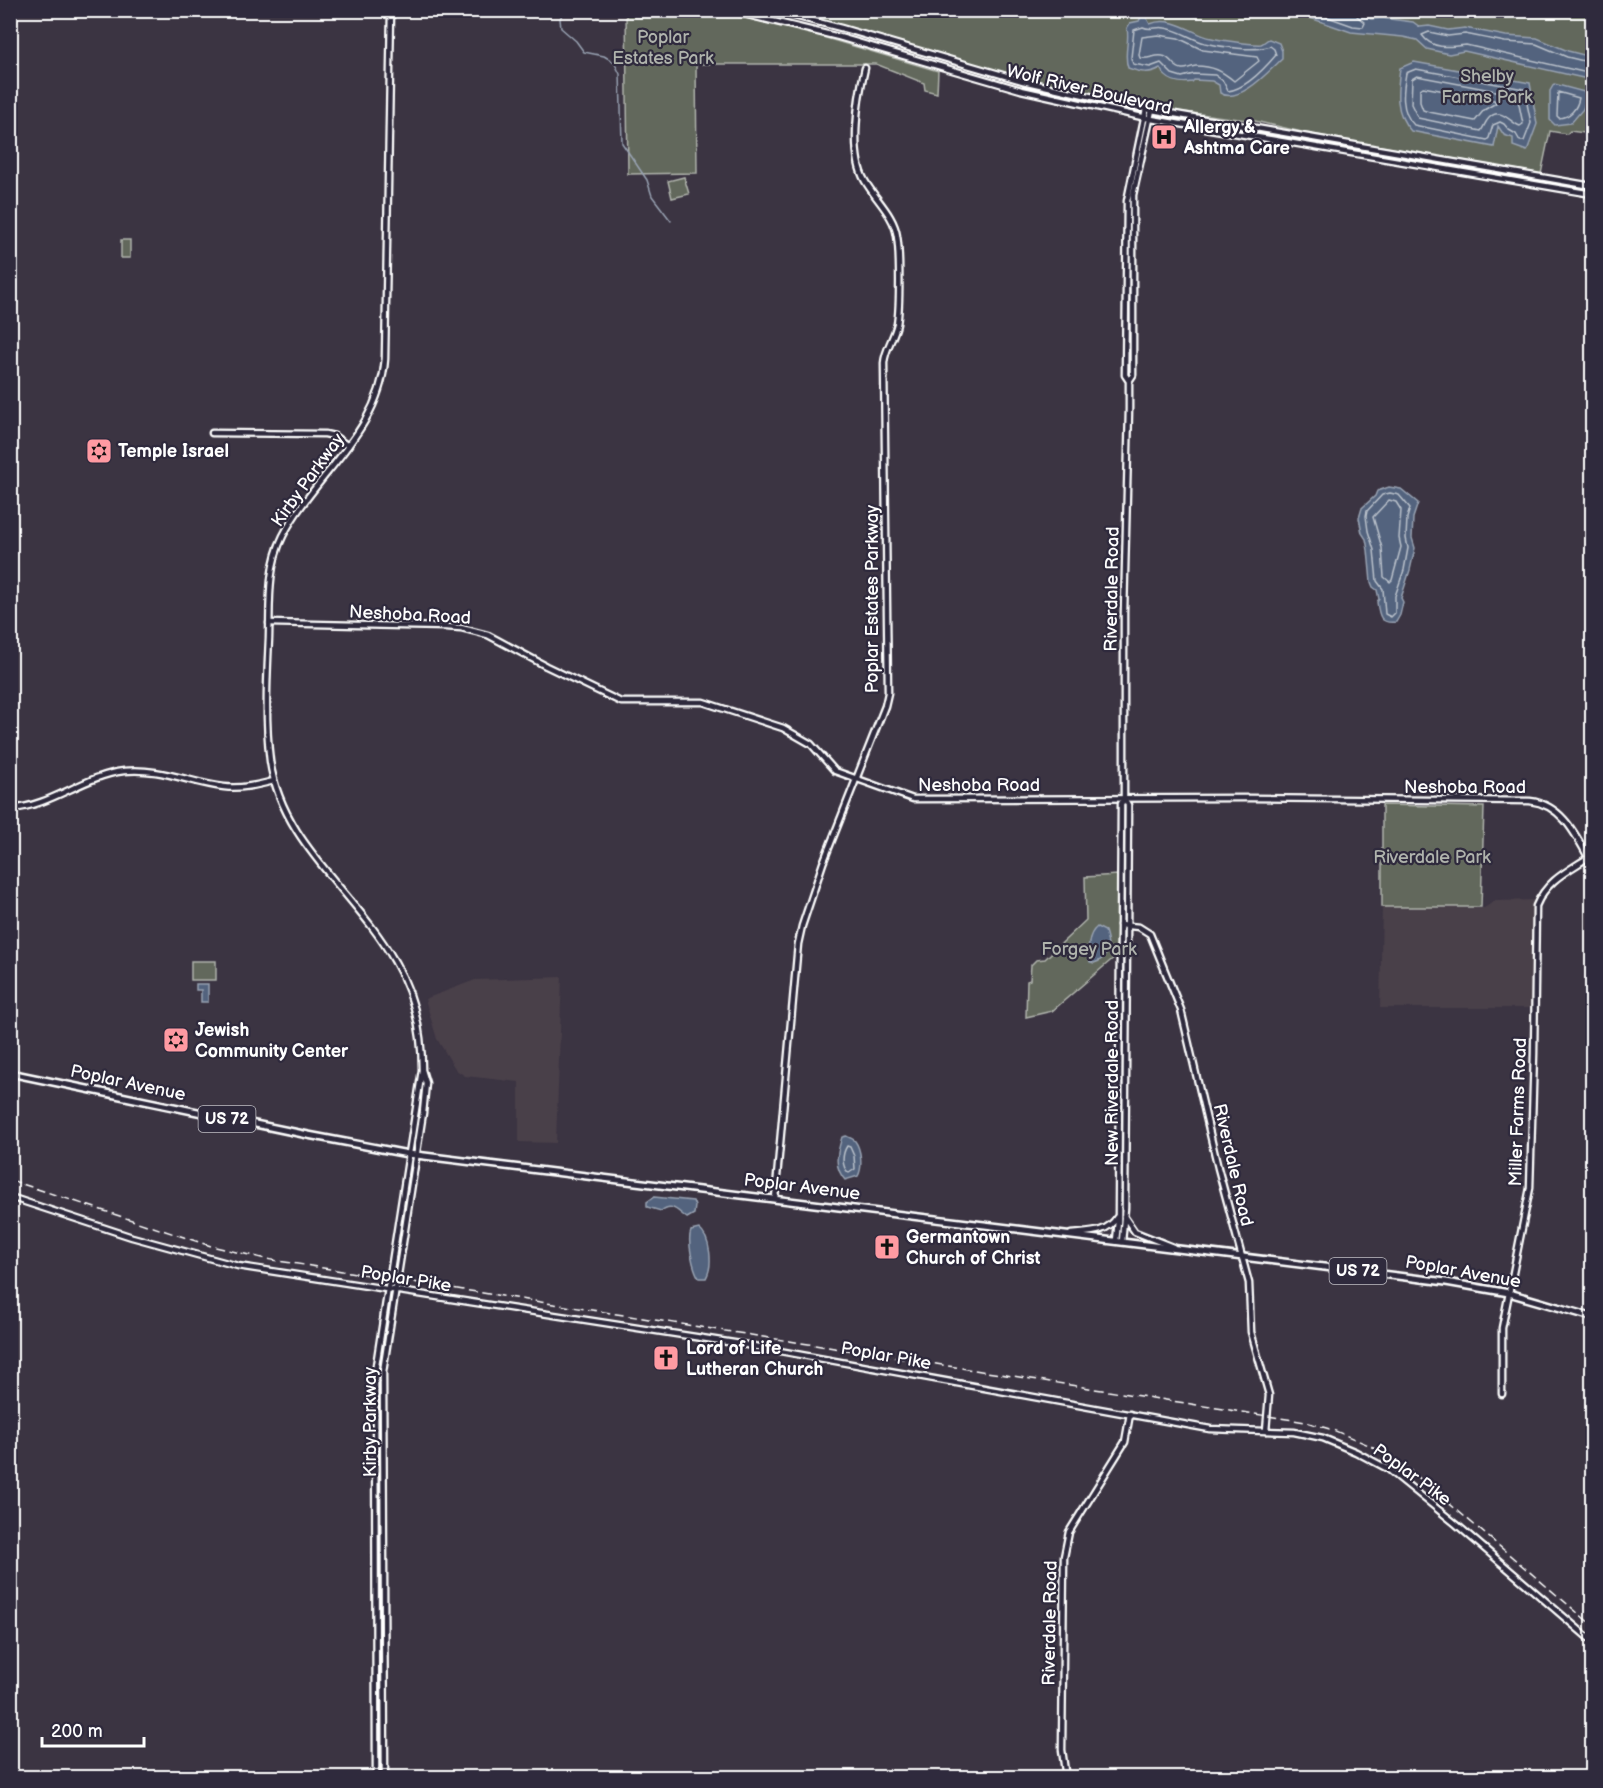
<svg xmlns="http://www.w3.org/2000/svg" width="1603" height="1788" viewBox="0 0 1603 1788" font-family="'Balsamiq Sans',sans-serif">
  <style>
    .built { fill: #493f49 }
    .green { fill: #62685b; stroke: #b0b4ad; stroke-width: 1.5 }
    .water { fill: #53647e; stroke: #98a2b2; stroke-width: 1.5 }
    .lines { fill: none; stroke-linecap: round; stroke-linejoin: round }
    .shore { stroke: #bac1cb; stroke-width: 1.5 }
    .stream { stroke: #98a2b2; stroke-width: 1.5 }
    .tertiary-casing { stroke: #fff; stroke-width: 9 }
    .secondary-casing { stroke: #fff; stroke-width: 9 }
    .primary-casing { stroke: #fff; stroke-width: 10 }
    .tertiary { stroke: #2f2a3d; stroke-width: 4.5 }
    .secondary { stroke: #2f2a3d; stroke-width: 4.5 }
    .primary { stroke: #2f2a3d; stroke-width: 5 }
    .rail { stroke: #fff; stroke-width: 1.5; stroke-dasharray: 9 4.5; stroke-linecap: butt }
    .labels { text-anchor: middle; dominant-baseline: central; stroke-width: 4.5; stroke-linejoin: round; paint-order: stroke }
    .shield { fill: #2f2a3d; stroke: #c1bfc5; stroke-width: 1.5 }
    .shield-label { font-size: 16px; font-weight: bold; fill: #fff }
    .park-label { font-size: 18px; fill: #b0b4ad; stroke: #2f2a3d }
    .street-label { font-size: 18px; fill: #fff; stroke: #2f2a3d }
    .poi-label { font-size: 18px; font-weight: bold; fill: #fff; stroke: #2f2a3d; text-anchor: start }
  </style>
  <rect width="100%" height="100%" fill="#3b3442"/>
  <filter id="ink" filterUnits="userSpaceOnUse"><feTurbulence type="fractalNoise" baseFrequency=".0167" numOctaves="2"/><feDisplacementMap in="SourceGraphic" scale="12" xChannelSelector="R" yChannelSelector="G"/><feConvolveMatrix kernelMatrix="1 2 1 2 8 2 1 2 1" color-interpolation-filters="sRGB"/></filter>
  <g filter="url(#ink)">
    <path class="built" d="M 1533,900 L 1531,1008 L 1380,1008 L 1382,907 L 1484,908 L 1495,901 Z
      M 562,977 L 556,1143 L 519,1142 L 519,1082 L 465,1076 L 456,1070 L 437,1039 L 425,999 L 475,980 Z"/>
    <path class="green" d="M 626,11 L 708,10 L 728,14 L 809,33 L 938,71 L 937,93 L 925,90 L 924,83 L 876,64 L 696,64 L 697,173 L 628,174 Z
      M 789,11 L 1592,11 L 1592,134 L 1570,131 L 1567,134 L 1550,131 L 1541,174 L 1306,133 L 1255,121 L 1169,110 L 1109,98 L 1014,76 Z
      M 1160,117 L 1251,131 L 1281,138 Z
      M 684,177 L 689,194 L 672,198 L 668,181 Z
      M 121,240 L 130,240 L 130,258 L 121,258 Z
      M 1129,245 L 1132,269 L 1130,376 L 1128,341 Z
      M 1382,805 L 1484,807 L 1481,907 L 1382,907 Z
      M 1118,875 L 1116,956 L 1052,1011 L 1026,1017 L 1027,981 L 1030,980 L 1031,965 L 1036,960 L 1045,959 L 1086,920 L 1085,877 Z
      M 191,961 L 216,961 L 216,980 L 191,980 Z"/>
    <path class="water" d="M 1290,11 L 1358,11 L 1371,19 L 1382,18 L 1413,22 L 1420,27 L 1429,26 L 1448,30 L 1465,28 L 1506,36 L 1537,38 L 1568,51 L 1592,57 L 1592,80 L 1464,51 L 1449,54 L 1427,49 L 1417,40 L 1403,37 L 1351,32 Z
      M 1141,17 L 1146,17 L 1150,24 C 1169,16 1187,29 1204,36 C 1211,39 1254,45 1261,44 C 1264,43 1266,40 1269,39 L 1279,43 L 1282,51 L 1282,59 C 1268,72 1239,105 1220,93 L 1219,85 L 1212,81 L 1194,80 L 1192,82 C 1179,84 1166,81 1160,68 C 1149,75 1140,72 1128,68 C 1123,54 1130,42 1127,28 L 1130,23 L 1139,21 Z
      M 1414,62 L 1530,83 L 1537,124 L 1527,151 L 1513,146 L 1513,138 L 1504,135 L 1498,126 L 1494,147 L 1411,131 C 1394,113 1397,91 1400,68 Z
      M 1554,84 L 1588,93 L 1583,109 L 1571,123 L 1555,125 L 1550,120 L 1550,91 Z
      M 1389,487 L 1401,489 L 1418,503 L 1413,518 L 1412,538 L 1415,548 L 1410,570 L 1401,598 L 1403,602 L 1400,615 L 1396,622 C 1380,624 1379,616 1377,602 L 1379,599 L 1377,590 L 1373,587 L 1371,582 L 1368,550 L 1366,539 L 1362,533 L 1359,518 L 1362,508 L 1375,496 L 1377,491 Z
      M 1097,927 L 1105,931 C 1109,943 1111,958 1094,963 L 1090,962 C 1088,949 1087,935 1097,927 Z
      M 196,984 L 208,984 L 208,1002 L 201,1002 L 201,990 L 196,990 Z
      M 846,1136 C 848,1137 854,1139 855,1141 C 861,1149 863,1167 858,1176 L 845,1180 C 833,1166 837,1154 842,1137 Z
      M 654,1197 L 693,1201 L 695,1206 L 694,1214 L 687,1218 C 677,1211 672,1202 661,1211 L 647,1207 L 647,1202 Z
      M 699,1229 C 711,1238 713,1266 706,1278 L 699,1278 C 693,1269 687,1241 691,1231 Z"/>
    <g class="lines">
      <path class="shore" d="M 1308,10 L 1353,26 L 1363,27 L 1365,23 L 1357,16 L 1356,10
        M 1143,27 C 1151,31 1157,26 1165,28 C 1180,30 1191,39 1205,43 C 1221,47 1255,52 1270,46 L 1274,49 L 1276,55 C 1265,68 1245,89 1228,91 L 1223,81 L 1215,75 L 1194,74 L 1182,77 L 1172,74 L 1161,63 L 1150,67 L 1133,64 L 1131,58 L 1134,30 Z
        M 1158,35 L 1178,38 L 1203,50 L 1257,57 L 1259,61 L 1234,81 C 1222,71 1213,66 1196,66 C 1191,66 1187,70 1182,69 C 1173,68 1172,58 1163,56 C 1155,54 1149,60 1140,58 L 1139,55 L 1142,37 Z
        M 1592,63 L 1567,57 L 1536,44 L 1505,42 L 1465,34 L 1448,36 L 1429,32 L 1422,35 C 1432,50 1450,47 1466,45 L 1592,74
        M 1416,69 L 1524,89 L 1531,123 L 1524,141 L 1520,141 L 1516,134 L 1509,130 L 1504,124 L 1500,122 L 1493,125 L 1489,138 L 1487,140 L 1414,125 C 1400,111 1403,91 1406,73 Z
        M 1417,76 L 1517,95 L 1523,124 L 1520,126 C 1510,123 1501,106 1489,118 C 1485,122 1484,127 1481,131 L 1418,118 L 1411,104 L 1412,79 Z
        M 1423,87 L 1494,100 L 1496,103 L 1484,110 L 1475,121 L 1429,112 L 1423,110 L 1420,102 L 1420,89 Z
        M 1558,92 L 1579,98 C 1577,109 1570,117 1559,118 L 1557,116 Z
        M 1390,493 L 1399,495 L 1410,508 L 1407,518 L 1406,538 L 1408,548 L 1404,570 L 1395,596 L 1395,613 L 1391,617 L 1385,614 L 1383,589 L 1377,581 L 1374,550 L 1368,531 L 1366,516 L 1367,511 L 1382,495 Z
        M 1389,500 L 1396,502 L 1401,510 L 1399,538 L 1401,547 L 1392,580 L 1390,582 L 1384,577 L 1382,548 L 1373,517 Z
        M 847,1146 L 850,1147 L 854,1156 L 855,1169 L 849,1173 C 841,1167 842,1154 847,1146 Z"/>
      <path class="stream" d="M 564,10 L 560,19 L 561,28 L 576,41 L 584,52 L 604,56 L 614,62 L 620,74 L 622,143 L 647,180 L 652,196 L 671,221"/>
      <defs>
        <path id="tertiary" d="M 212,433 L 325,434 L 334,436 L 348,446
          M 269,623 L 446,627 L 461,628 L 488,635 L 546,666 L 621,702 L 703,702 L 783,728 L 811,744 L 835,771 L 913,799 L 1250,798 L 1530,801 C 1564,805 1577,838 1592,864
          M 10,809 C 52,806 83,776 124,771 C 159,767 190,783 224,787 C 241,789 258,785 274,781
          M 1120,925 L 1139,927 L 1150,934 L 1181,1010 L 1218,1168 L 1249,1283 L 1251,1332 L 1269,1395 L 1266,1431
          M 775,1199 L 798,944 L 802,926 L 823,863 L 885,706 L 888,693 L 884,363 C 885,349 894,338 897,324 C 900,307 900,254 897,236 C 894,215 876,200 865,181 C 849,154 858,97 865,68
          M 1502,1394 L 1502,1328 L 1530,1188 L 1534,1054 L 1536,906 C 1547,879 1570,870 1592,855
          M 1066,1778 L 1062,1750 L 1064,1557 L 1069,1532 L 1125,1442 L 1130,1414"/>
        <path id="secondary" d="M 727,10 L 839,37 L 1021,90 L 1151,119 L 1592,194
          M 771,10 L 841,28 L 1023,81 L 1146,109 L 1592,186
          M 1129,381 L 1133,375 L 1133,195 L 1152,110
          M 10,1197 L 132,1237 L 238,1266 L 747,1345 L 1210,1429 L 1294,1432 L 1323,1438 L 1356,1452 L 1388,1469 L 1456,1524 L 1592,1641
          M 1124,1216 L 1135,1232 L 1173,1247
          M 1071,1234 C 1088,1232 1107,1234 1117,1217
          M 1116,1241 L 1118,1221 L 1121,804 L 1124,798 L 1124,613 L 1129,409 L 1129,381 L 1125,375 L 1127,201 L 1146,109
          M 1122,1242 L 1125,1208 L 1128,805 L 1124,798
          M 376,1778 L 375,1372 L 422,1070 C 422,1031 415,996 395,962 C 356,892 282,844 270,761 C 265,721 267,678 269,638 C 270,604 267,568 283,536 C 314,475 380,432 385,359 L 391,10
          M 385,1778 L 383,1372 L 423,1113 L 426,1083 L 422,1070"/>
        <path id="primary" d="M 10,1073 L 308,1135 L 408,1154 L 1446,1282 L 1509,1293 L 1592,1317"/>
      </defs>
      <use href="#tertiary" class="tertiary-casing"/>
      <use href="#secondary" class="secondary-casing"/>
      <use href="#primary" class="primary-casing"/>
      <use href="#tertiary" class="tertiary"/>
      <use href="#secondary" class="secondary"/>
      <use href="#primary" class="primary"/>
      <path class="rail" d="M 10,1180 L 211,1246 L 266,1259 L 1306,1422 L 1333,1430 L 1371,1446 L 1411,1471 L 1592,1625"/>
    </g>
  </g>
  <defs>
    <symbol id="hospital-square" viewBox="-11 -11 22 22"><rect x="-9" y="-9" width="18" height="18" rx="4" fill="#ff9aa2" stroke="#2f2a3d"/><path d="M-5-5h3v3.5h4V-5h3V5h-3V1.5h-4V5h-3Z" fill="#111"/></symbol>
    <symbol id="synagogue-square" viewBox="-11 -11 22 22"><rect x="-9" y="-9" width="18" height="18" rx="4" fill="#ff9aa2" stroke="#2f2a3d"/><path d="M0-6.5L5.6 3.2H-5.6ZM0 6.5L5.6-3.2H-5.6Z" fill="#111"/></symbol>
    <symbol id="church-square" viewBox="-11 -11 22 22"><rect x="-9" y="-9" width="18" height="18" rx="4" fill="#ff9aa2" stroke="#2f2a3d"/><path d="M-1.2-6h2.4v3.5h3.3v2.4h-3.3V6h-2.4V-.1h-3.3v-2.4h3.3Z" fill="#111"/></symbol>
  </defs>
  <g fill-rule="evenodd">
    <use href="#hospital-square" x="1149" y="122" width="30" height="30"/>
    <use href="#synagogue-square" x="84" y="436" width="30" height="30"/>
    <use href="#synagogue-square" x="161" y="1025" width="30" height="30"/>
    <use href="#church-square" x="872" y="1232" width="30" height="30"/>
    <use href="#church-square" x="651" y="1343" width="30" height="30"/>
  </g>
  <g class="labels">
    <g class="shield">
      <rect x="198.5" y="1106" width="57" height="26" rx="4.5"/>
      <rect x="1329.5" y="1258" width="57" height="26" rx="4.5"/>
    </g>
    <g class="shield-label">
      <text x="227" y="1119">US 72</text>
      <text x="1358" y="1271">US 72</text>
    </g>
    <g class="park-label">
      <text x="663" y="37">Poplar<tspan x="663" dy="21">Estates Park</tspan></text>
      <text x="1487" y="76">Shelby<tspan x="1487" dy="21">Farms Park</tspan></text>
      <text x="1432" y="857">Riverdale Park</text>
      <text x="1089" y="949">Forgey Park</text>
    </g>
    <g class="street-label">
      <text transform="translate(1089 90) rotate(13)">Wolf River Boulevard</text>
      <text transform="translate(308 480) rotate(-54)">Kirby Parkway</text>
      <text transform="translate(1112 589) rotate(-89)">Riverdale Road</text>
      <text transform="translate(872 599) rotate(-90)">Poplar Estates Parkway</text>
      <text transform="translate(410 615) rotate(3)">Neshoba Road</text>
      <text x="979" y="785">Neshoba Road</text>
      <text x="1465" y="787">Neshoba Road</text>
      <text transform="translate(128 1083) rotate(12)">Poplar Avenue</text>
      <text transform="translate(1112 1083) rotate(-90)">New Riverdale Road</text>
      <text transform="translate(1518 1112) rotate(-88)">Miller Farms Road</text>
      <text transform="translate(1233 1165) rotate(77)">Riverdale Road</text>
      <text transform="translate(802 1187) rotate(7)">Poplar Avenue</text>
      <text transform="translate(1463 1272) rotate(10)">Poplar Avenue</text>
      <text transform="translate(406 1279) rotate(9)">Poplar Pike</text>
      <text transform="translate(886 1356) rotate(10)">Poplar Pike</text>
      <text transform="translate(370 1422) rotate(-90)">Kirby Parkway</text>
      <text transform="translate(1412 1475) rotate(36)">Poplar Pike</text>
      <text transform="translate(1050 1623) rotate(-89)">Riverdale Road</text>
    </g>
    <g class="poi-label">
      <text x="1184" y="127">Allergy &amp;<tspan x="1184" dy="21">Ashtma Care</tspan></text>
      <text x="118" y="451">Temple Israel</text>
      <text x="195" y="1030">Jewish<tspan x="195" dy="21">Community Center</tspan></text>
      <text x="906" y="1237">Germantown<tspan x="906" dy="21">Church of Christ</tspan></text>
      <text x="686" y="1348">Lord of Life<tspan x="686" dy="21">Lutheran Church</tspan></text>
    </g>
  </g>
  <rect width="1603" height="1788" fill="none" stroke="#2f2a3d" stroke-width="36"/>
  <rect x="18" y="18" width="1567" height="1752" fill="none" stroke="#fff" stroke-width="2" filter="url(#ink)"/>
  <path d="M42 1737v9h102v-9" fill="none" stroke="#ffffff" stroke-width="3"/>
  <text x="51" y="1737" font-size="18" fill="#ffffff" stroke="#2f2a3d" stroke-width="4.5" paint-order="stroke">200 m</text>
</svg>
